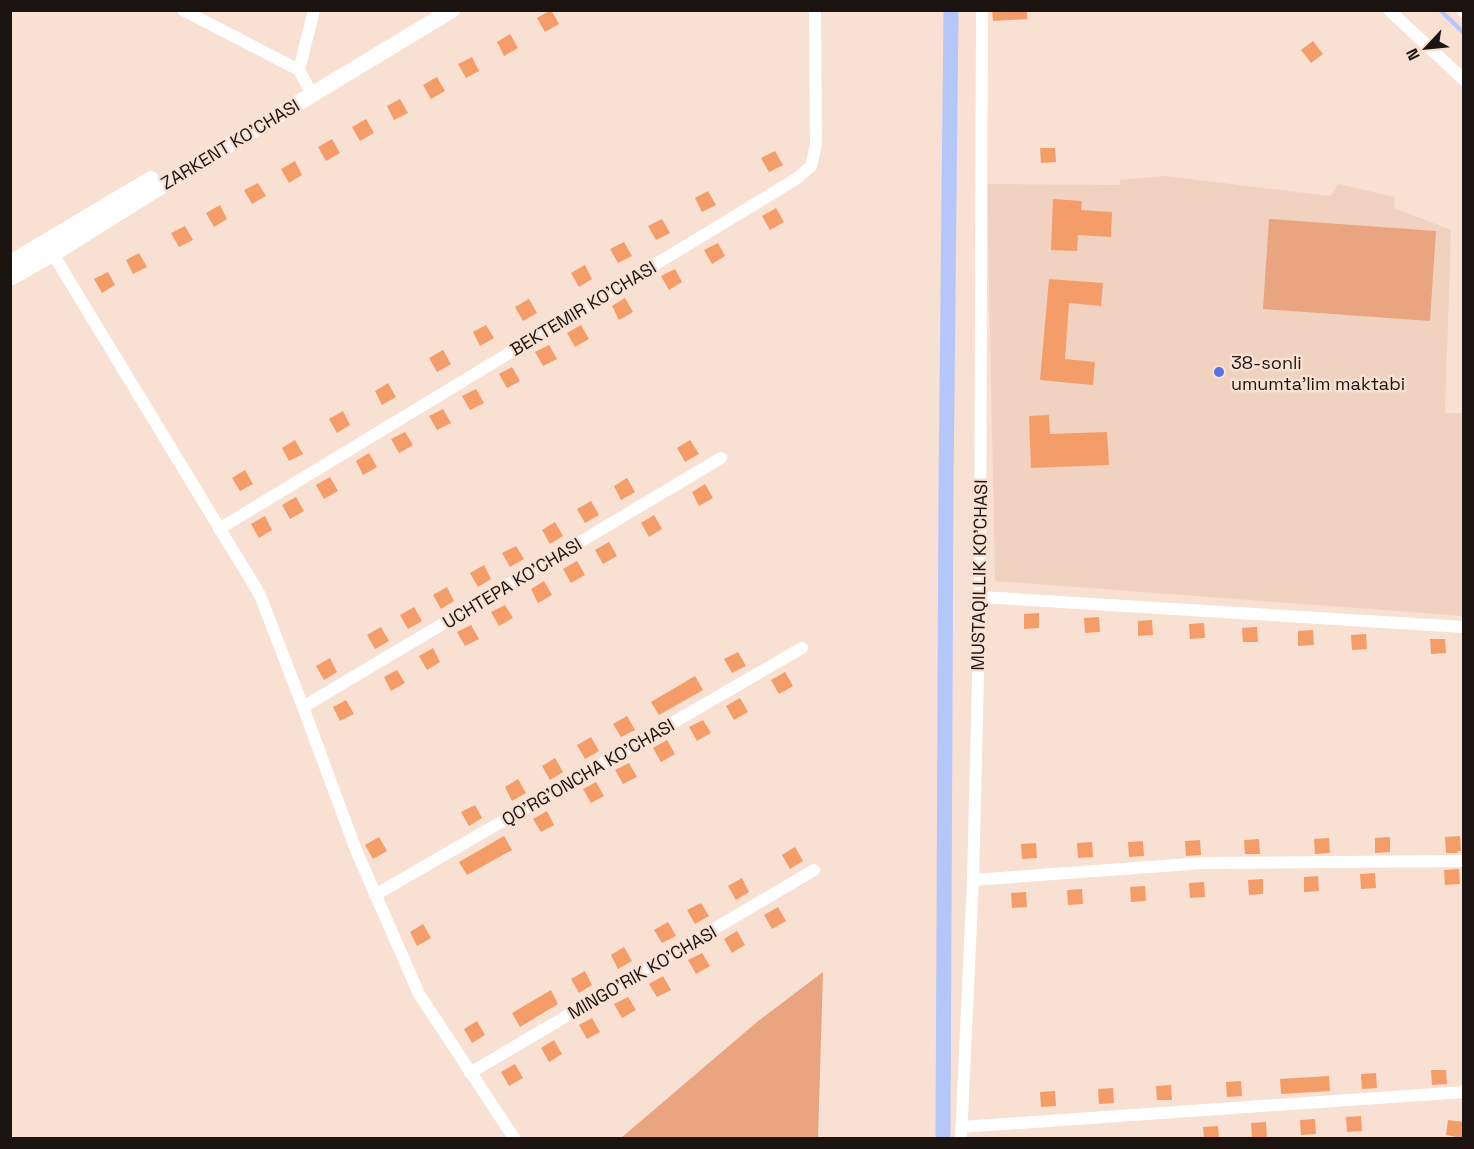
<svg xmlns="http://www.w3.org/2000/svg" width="1474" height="1149" viewBox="0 0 1474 1149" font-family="'Space Grotesk',sans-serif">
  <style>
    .built { fill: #f1d2c1 }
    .green { fill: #e8a57f }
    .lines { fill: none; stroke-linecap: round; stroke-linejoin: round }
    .stream { stroke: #b5c7fa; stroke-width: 4.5 }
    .canal { stroke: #b5c7fa; stroke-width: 15 }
    .building { fill: #f49d69 }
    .street { stroke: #fff; stroke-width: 12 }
    .secondary { stroke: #fff; stroke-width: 16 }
    .poi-dot { fill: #5572e7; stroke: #f8e0d3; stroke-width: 2 }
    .labels { text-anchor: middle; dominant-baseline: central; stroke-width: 5; stroke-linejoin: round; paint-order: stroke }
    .street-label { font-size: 18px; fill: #1c1410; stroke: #f8e0d3 }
    .poi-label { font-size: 18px; fill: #1c1410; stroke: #f8e0d3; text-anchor: start }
  </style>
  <rect width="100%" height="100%" fill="#f8e0d3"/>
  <path class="built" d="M 1165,176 L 1331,196 L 1338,184 L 1395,197 L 1394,208 L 1451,230 L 1445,413 L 1463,413 L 1463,616 L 995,581 L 987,184 L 1119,185 L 1120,180 Z"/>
  <path class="green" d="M 1269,219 L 1436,231 L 1430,321 L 1263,309 Z
    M 823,972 L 818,1138 L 621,1138 L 757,1022 Z"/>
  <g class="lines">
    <path class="stream" d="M 1440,10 L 1464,33"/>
    <path class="canal" d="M 943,1138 L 946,486 L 951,10"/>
  </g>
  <path class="building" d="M 551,10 L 559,24 L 545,32 L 537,18 Z
    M 992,10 L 1027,10 L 1027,19 L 993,21 Z
    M 510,34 L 518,48 L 504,56 L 497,42 Z
    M 1313,41 L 1323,54 L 1311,63 L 1301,50 Z
    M 472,57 L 479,71 L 466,78 L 458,64 Z
    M 437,77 L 445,91 L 431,99 L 423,85 Z
    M 400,99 L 408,113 L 394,120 L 387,106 Z
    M 366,119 L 374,133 L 360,141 L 352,127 Z
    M 332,139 L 340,153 L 326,161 L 318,147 Z
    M 1040,148 L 1055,148 L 1056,162 L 1041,163 Z
    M 775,151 L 783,165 L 769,172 L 761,158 Z
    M 295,161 L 302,175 L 289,183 L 281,169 Z
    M 258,183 L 266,196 L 252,204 L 244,190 Z
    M 708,191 L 716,205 L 702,212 L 695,198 Z
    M 1053,199 L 1082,201 L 1081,210 L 1112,212 L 1111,237 L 1078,235 L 1077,251 L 1051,250 Z
    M 220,205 L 227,219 L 214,227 L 206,213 Z
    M 776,208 L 784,222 L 770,230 L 762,216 Z
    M 662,219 L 670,233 L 656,240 L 648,226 Z
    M 185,226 L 193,240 L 179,247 L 171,233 Z
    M 624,242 L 632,256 L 618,263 L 610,249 Z
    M 718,243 L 725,256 L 712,264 L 704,250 Z
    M 139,253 L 147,267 L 133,274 L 126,260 Z
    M 585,265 L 592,279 L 579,287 L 571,273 Z
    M 675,269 L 682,282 L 669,290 L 661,276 Z
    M 108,272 L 115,285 L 102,293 L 94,279 Z
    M 1049,279 L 1103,283 L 1101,306 L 1069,303 L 1065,359 L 1095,362 L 1093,385 L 1040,380 Z
    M 625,298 L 633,312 L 619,320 L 612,306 Z
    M 529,299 L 537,313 L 523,321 L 515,307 Z
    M 486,325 L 494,338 L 480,346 L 473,332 Z
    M 581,325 L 589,339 L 575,347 L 567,333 Z
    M 549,345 L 557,359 L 543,366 L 535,352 Z
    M 443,350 L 451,364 L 437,372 L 429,358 Z
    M 512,367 L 520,381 L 507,388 L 499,374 Z
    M 388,383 L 396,397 L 382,405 L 375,391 Z
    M 476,389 L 484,403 L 470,410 L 462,396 Z
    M 443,409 L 451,423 L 437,430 L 429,416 Z
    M 343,411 L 350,425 L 337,433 L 329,419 Z
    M 1049,415 L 1050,434 L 1107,432 L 1109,465 L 1031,468 L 1029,416 Z
    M 405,432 L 413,445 L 399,453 L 391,439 Z
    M 295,440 L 303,454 L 289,461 L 282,448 Z
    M 690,440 L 699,454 L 685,462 L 677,448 Z
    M 369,453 L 377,467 L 363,475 L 356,461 Z
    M 245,470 L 253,484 L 240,491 L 232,478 Z
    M 330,477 L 338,491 L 324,499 L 316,485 Z
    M 627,478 L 635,492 L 621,500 L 614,486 Z
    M 705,484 L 713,498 L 699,506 L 692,492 Z
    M 296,497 L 304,511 L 290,519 L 282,505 Z
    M 591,501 L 599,515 L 585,523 L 577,509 Z
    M 654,515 L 662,529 L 649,537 L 641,523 Z
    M 265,516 L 272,530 L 259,538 L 251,524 Z
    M 555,522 L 563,536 L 550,544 L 542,530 Z
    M 609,542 L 617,556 L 603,564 L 595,550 Z
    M 516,546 L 524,559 L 510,567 L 502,553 Z
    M 577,561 L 585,575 L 571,583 L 563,569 Z
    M 484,565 L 491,579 L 478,587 L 470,573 Z
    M 544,581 L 552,595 L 538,603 L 531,589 Z
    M 447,587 L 454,601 L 441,609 L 433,595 Z
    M 505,605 L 513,618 L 499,626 L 491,612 Z
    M 414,607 L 422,621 L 408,629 L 400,615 Z
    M 1039,613 L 1039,628 L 1024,629 L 1024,614 Z
    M 1099,617 L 1100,632 L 1085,633 L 1084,618 Z
    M 1152,620 L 1153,635 L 1138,636 L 1138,621 Z
    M 1204,623 L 1205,638 L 1190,639 L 1189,624 Z
    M 471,625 L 479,639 L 465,646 L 457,632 Z
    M 381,627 L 389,641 L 375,649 L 367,635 Z
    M 1257,627 L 1258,642 L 1243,642 L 1242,628 Z
    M 1313,630 L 1314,645 L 1298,646 L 1298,631 Z
    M 1366,634 L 1367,649 L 1352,650 L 1351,635 Z
    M 1430,639 L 1445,639 L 1446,653 L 1431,654 Z
    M 433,648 L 440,662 L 427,670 L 419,656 Z
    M 738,652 L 746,666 L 732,673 L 724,659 Z
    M 330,658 L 337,672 L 324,680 L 316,666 Z
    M 397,670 L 405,683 L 391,691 L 384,677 Z
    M 785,672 L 793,686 L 779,694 L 771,680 Z
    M 695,676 L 703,690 L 659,715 L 651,702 Z
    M 740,698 L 748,712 L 734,720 L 726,706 Z
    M 346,700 L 354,714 L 340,721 L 333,707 Z
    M 627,716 L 635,730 L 621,737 L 613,724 Z
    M 703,720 L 711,733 L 697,741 L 689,727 Z
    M 591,737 L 599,751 L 585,759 L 577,745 Z
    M 667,740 L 675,754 L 661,762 L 653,748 Z
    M 555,758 L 563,772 L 550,780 L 542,766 Z
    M 629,763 L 637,777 L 623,784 L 615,770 Z
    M 518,779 L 526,793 L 512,801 L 505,787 Z
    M 596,782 L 604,796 L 591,803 L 583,789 Z
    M 475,805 L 482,818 L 469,826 L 461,812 Z
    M 547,811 L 554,825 L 541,832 L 533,819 Z
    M 504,836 L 512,850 L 467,875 L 459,862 Z
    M 1460,836 L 1461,851 L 1457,851 L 1458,853 L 1446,853 L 1445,837 Z
    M 379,837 L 387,851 L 373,859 L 365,845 Z
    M 1390,837 L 1390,852 L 1375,853 L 1375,838 Z
    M 1329,838 L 1330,853 L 1315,854 L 1314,839 Z
    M 1259,839 L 1260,854 L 1245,854 L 1244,840 Z
    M 1200,840 L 1201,855 L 1186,856 L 1185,841 Z
    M 1143,841 L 1144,856 L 1129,857 L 1128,842 Z
    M 1092,842 L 1093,857 L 1078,858 L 1077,843 Z
    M 1036,843 L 1037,858 L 1022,859 L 1021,844 Z
    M 795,847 L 803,861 L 790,869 L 782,855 Z
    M 1459,869 L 1460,884 L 1445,885 L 1444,870 Z
    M 1375,873 L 1376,888 L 1361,889 L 1360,874 Z
    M 1318,876 L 1319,891 L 1304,892 L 1304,877 Z
    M 742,878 L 749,892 L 736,900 L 728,886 Z
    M 1263,879 L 1263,894 L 1249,895 L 1248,880 Z
    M 1204,882 L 1205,897 L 1190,898 L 1189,883 Z
    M 1145,886 L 1146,901 L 1131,902 L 1130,887 Z
    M 1082,889 L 1083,904 L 1068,905 L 1067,890 Z
    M 1026,892 L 1027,907 L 1012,908 L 1011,893 Z
    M 701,903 L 709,916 L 695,924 L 687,910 Z
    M 778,907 L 786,921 L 772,929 L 764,915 Z
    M 668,922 L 676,936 L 662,943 L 654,930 Z
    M 423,924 L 431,938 L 417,946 L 410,932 Z
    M 737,931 L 745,945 L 732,953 L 724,939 Z
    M 624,947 L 632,961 L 618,969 L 611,955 Z
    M 702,953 L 710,966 L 696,974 L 688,960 Z
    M 585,971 L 592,985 L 579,993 L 571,979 Z
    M 663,976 L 671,990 L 657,997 L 649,984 Z
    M 551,990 L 558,1004 L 520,1027 L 512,1013 Z
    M 628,997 L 636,1010 L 622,1018 L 614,1004 Z
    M 592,1018 L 600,1032 L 587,1039 L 579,1025 Z
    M 477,1021 L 485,1035 L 472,1043 L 464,1029 Z
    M 554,1040 L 562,1054 L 549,1062 L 541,1048 Z
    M 515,1064 L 523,1078 L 509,1086 L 501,1072 Z
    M 1431,1070 L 1446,1070 L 1447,1084 L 1432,1085 Z
    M 1376,1073 L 1377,1088 L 1362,1089 L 1361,1074 Z
    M 1329,1076 L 1330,1091 L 1281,1094 L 1280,1079 Z
    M 1241,1081 L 1242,1096 L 1227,1097 L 1226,1082 Z
    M 1171,1085 L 1172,1100 L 1157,1100 L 1156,1086 Z
    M 1113,1088 L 1114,1103 L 1099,1104 L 1098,1089 Z
    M 1055,1091 L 1056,1106 L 1041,1107 L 1040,1092 Z
    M 1361,1116 L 1362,1131 L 1347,1132 L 1346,1117 Z
    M 1315,1119 L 1316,1134 L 1301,1135 L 1300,1120 Z
    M 1448,1120 L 1464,1122 L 1462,1138 L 1446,1135 Z
    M 1266,1122 L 1267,1137 L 1252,1138 L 1251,1123 Z
    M 1218,1126 L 1219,1138 L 1204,1138 L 1203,1127 Z"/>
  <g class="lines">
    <path class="street" d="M 183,10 L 299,70
      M 1389,10 L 1464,80
      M 1462,10 L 1464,12
      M 307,85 L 299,70 L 314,10
      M 53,254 L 260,595 L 303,707 L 356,850 L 419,994 L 514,1138
      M 219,529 L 796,179 L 811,166 L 816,145 L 815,10
      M 980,597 L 1464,627
      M 303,707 L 721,458
      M 973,880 L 1204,863 L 1464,861
      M 375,895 L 802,648
      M 470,1073 L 814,870
      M 961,1127 L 1464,1092
      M 961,1138 L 973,880 L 980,597 L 982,10"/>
    <path class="secondary" d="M 10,263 L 151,179
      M 10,278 L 53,254 L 187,170 L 452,10"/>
  </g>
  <circle class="poi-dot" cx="1219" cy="372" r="6"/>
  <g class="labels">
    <g class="street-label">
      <text transform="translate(230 144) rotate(-31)">ZARKENT KO'CHASI</text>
      <text transform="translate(583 308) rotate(-31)">BEKTEMIR KO'CHASI</text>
      <text transform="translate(979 575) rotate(-89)">MUSTAQILLIK KO'CHASI</text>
      <text transform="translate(512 583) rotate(-31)">UCHTEPA KO'CHASI</text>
      <text transform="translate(588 772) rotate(-30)">QO'RG'ONCHA KO'CHASI</text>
      <text transform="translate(642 972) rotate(-30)">MINGO'RIK KO'CHASI</text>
    </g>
    <g class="poi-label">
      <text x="1231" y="362">38-sonli<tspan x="1231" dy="21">umumta'lim maktabi</tspan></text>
    </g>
  </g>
  <rect width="1474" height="1149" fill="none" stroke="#1c1410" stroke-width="24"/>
  <g transform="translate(1426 48) rotate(244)" stroke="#f8e0d3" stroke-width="4.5" paint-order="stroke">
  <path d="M0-4.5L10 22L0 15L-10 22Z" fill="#1c1410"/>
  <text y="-9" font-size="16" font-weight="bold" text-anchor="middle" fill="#1c1410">N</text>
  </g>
</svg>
